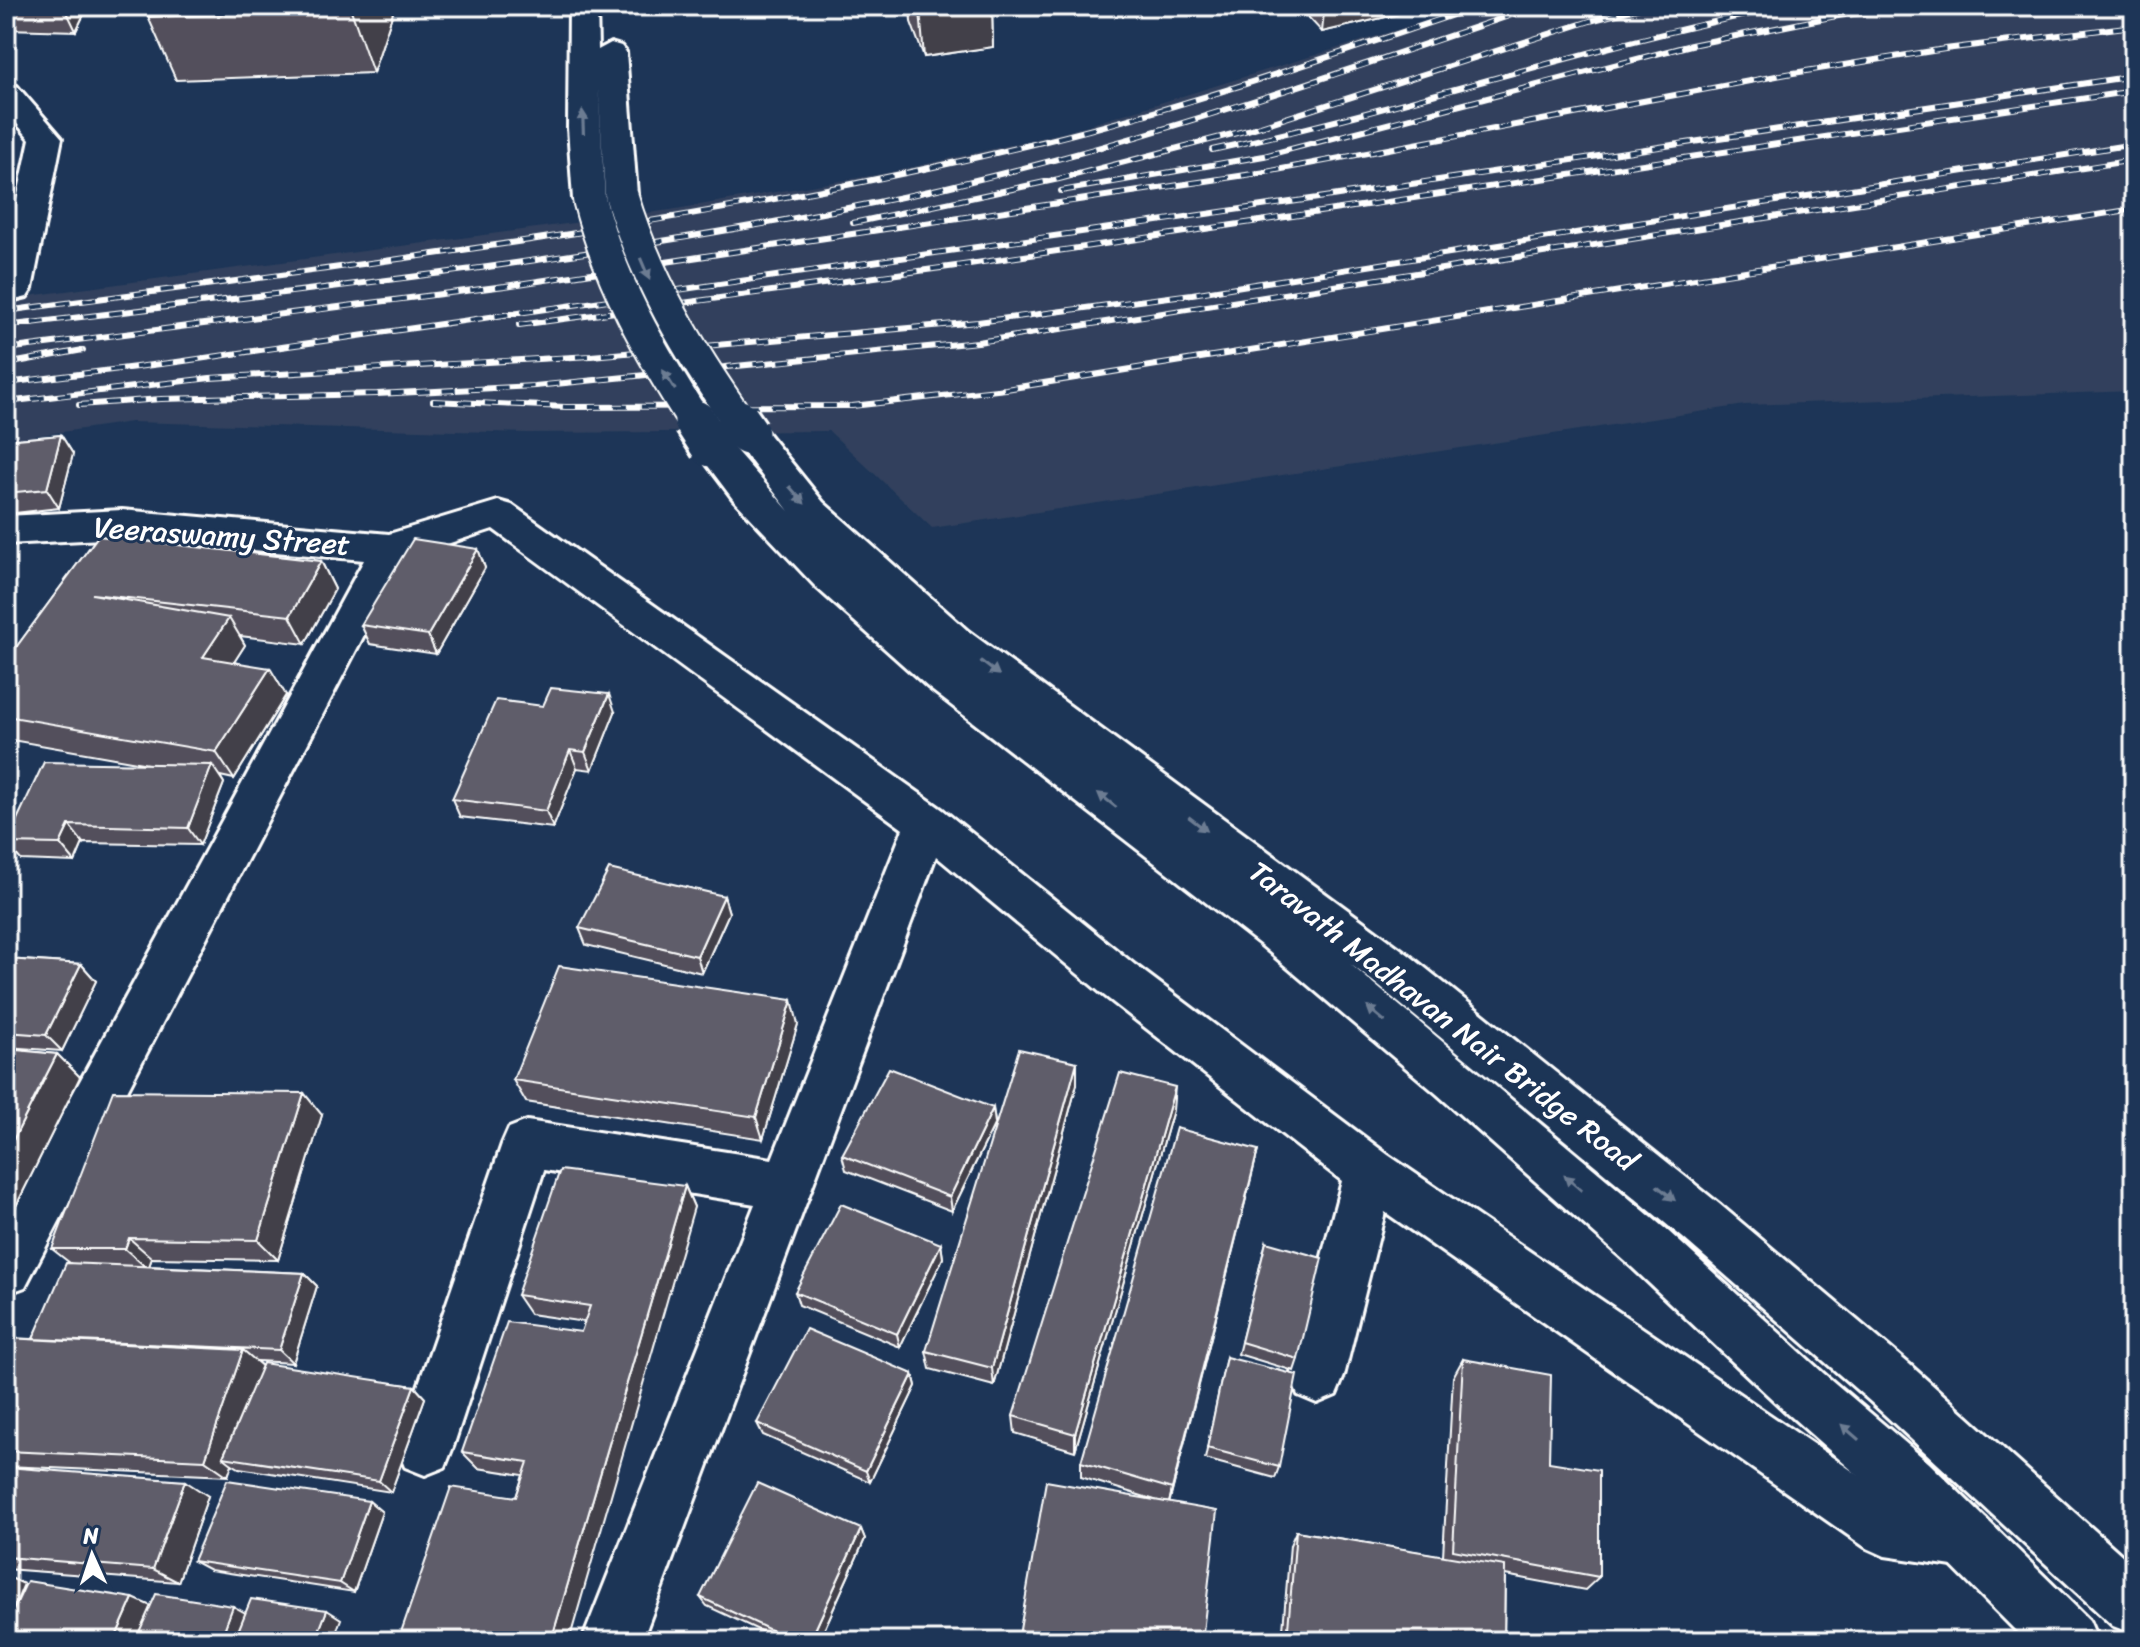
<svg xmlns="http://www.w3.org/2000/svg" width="2140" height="1647" viewBox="0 0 2140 1647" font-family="Sriracha,sans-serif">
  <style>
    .built { fill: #31415d }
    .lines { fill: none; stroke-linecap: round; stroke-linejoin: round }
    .minor-casing { stroke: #fff; stroke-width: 6 }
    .secondary-casing { stroke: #fff; stroke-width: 6 }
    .minor { fill: #1d3557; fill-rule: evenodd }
    .secondary { fill: #1d3557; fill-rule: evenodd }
    .rail-casing { stroke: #fff; stroke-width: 6 }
    .rail { stroke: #1d3557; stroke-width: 4; stroke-dasharray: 13; stroke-linecap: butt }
    .secondary-bridge-far1-casing { stroke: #fff; stroke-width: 36; stroke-linecap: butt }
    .secondary-bridge-casing { stroke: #fff; stroke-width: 47; stroke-linecap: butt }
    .secondary-bridge-far1 { stroke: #1d3557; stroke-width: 32 }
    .secondary-bridge { stroke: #1d3557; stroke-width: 41 }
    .wall { fill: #52505b; stroke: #fff; stroke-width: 2 }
    .shaded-wall { fill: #42414a; stroke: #fff; stroke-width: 2 }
    .building { fill: #5f5d6a; stroke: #fff; stroke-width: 2 }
    .oneway { fill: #6c7c92 }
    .labels { text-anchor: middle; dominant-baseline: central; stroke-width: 6; stroke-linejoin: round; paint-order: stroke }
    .street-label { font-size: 30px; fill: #fff; stroke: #1d3557 }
  </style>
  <rect width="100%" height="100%" fill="#1d3557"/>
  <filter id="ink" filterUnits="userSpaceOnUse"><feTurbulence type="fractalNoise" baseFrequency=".0125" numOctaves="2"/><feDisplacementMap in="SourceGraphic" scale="16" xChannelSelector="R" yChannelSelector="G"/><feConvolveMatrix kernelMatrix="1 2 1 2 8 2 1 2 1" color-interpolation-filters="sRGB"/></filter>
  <g filter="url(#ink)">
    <path class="built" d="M 1474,6 L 2134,6 L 2134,391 L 1745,405 L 932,528 L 829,431 L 528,433 L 131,422 L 6,440 L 6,299 L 670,210 L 887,173 L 1066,132 Z"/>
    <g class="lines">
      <defs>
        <path id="minor" d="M 6,83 L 17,86 L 62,138 L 32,289 L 27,297 L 15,300 L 6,297 L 6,252 L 30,139 L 6,111 Z
          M 498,501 L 512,505 L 943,810 L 1135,965 L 1388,1155 L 1895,1500 L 1966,1510 L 1986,1519 L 1995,1539 L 1986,1559 L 1966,1568 L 1885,1556 L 1865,1547 L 1385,1212 L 1344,1376 L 1336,1395 L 1317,1403 L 1298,1395 L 1290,1376 L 1342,1181 L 1101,993 L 936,856 L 642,1641 L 582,1641 L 755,1204 L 544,1170 L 453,1447 L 445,1467 L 425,1475 L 405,1467 L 397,1447 L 502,1144 L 509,1128 L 527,1121 L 772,1159 L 903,829 L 493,529 L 404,558 L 25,1287 L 6,1294 L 6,1217 L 364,560 L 122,538 L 6,544 L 6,516 L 122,510 L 389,534 Z"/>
        <path id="secondary" d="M 569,6 L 597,6 L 598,50 L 611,43 L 621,46 L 626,52 L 637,194 L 632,201 L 621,204 L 610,201 L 605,194 L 598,82 L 605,199 L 600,206 L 589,209 L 578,206 L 573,199 L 568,128 Z
          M 748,422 L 761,425 L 823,502 L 968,631 L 1409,955 L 1718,1203 L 1909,1364 L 2134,1566 L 2134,1634 L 2113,1626 L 1871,1402 L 1682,1237 L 1375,983 L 1350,964 L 1669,1232 L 1823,1373 L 1929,1463 L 2089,1620 L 2098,1641 L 2026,1641 L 1889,1503 L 1785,1411 L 1633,1268 L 1437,1094 L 1261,945 L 929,688 L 816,587 L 733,499 L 693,446 L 698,437 L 711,433 L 724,437 L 789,511 L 730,434 L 735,425 Z"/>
      </defs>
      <use href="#minor" class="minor-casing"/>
      <use href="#secondary" class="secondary-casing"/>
      <use href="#minor" class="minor"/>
      <use href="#secondary" class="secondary"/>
      <defs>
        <path id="rail" d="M 1212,150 C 1406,109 1595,43 1790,6
          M 1061,191 L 1264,156 L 1691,45 L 1831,17 L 1912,6
          M 853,223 L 1059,179 L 1248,130 L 1590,21 L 1647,6
          M 6,311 C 354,265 704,225 1046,141 C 1193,105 1336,54 1480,6
          M 519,325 L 956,266 L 2134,91
          M 6,326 C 296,291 587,261 873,203 C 1100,157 1319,80 1538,6
          M 6,349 L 505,286 L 1266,172 L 1787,74 L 1945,49 L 2134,26
          M 6,364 L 83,350
          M 6,383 L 177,362 L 1325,197 L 2134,76
          M 433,401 L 566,407 L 852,406 L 1006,389 L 2134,209
          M 6,402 L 210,378 L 591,356 L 978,322 L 1192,294 L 2134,144
          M 79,405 L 161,399 L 377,394 L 535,386 L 978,342 L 2134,160"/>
      </defs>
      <use href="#rail" class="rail-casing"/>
      <use href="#rail" class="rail"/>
      <defs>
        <path id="secondary-bridge-far1" d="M 621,194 C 646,279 689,351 740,423
          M 589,199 C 610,281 650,352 696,423"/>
        <path id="secondary-bridge" d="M 695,421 L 711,446
          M 739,421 L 748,434"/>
      </defs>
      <use href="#secondary-bridge-far1" class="secondary-bridge-far1-casing"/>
      <use href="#secondary-bridge" class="secondary-bridge-casing"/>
      <use href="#secondary-bridge-far1" class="secondary-bridge-far1"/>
      <use href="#secondary-bridge" class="secondary-bridge"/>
    </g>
    <path class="wall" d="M 6,6 L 88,6 L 76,31 L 6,29 Z
      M 153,6 L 395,6 L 373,73 L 176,80 L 148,17 Z
      M 910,6 L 992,6 L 993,47 L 924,57 L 911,22 Z
      M 1298,6 L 1433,6 L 1322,32 Z
      M 61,435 L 73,454 L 59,508 L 6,514 L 6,440 Z
      M 98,536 L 321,561 L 335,589 L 305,644 L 240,636 L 245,645 L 234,662 L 286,695 L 234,779 L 220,776 L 224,783 L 200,845 L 83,843 L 75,862 L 21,860 L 6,843 L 148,764 L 6,739 L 6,661 Z
      M 478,549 L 485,568 L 436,654 L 370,644 L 361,625 Z
      M 543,706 L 615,712 L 592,770 L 577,768 L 553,828 L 460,817 L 452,799 Z
      M 724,896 L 729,913 L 702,973 L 586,945 L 579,928 Z
      M 6,959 L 81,964 L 96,981 L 62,1051 L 6,1047 Z
      M 798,1024 L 763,1139 L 526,1102 L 513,1080 Z
      M 6,1049 L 57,1054 L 80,1077 L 14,1210 L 6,1209 Z
      M 1077,1062 L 1077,1084 L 994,1386 L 930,1369 L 926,1351 Z
      M 993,1108 L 995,1123 L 952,1211 L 846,1170 L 842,1155 Z
      M 1173,1110 L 1075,1451 L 1015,1433 L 1013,1416 Z
      M 322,1115 L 278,1260 L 152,1258 L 149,1266 L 304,1273 L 317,1286 L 293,1363 L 256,1361 L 262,1366 L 414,1386 L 425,1398 L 391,1492 L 239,1468 L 232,1464 L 228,1476 L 6,1466 L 6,1338 L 33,1339 L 70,1263 L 52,1249 Z
      M 1258,1150 L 1169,1503 L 1158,1501 L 1081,1477 L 1081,1462 Z
      M 685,1186 L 694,1207 L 516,1497 L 523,1475 L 478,1468 L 462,1452 L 581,1332 L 585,1322 L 530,1314 L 517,1295 Z
      M 1266,1242 L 1298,1359 L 1294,1371 L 1238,1354 Z
      M 941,1244 L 943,1258 L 900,1347 L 799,1305 L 795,1292 Z
      M 1226,1357 L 1279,1467 L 1275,1478 L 1205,1459 Z
      M 1463,1359 L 1549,1462 L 1599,1577 L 1585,1590 L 1505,1575 L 1504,1641 L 1282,1641 L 1290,1545 L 1296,1531 L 1443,1556 L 1453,1377 Z
      M 913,1374 L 916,1386 L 870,1482 L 763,1435 L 757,1423 Z
      M 6,1467 L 208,1496 L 178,1582 L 6,1569 Z
      M 369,1501 L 382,1512 L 354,1592 L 210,1570 L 193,1561 Z
      M 861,1529 L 865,1539 L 819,1641 L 782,1641 L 707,1606 L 700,1597 Z"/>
    <path class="shaded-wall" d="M 64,6 L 88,6 L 76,31 Z
      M 353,6 L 395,6 L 373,73 L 351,10 Z
      M 946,6 L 992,6 L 993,47 L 924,57 L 920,10 Z
      M 1352,6 L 1433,6 L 1322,32 L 1324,12 Z
      M 61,435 L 73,454 L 59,508 L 47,489 Z
      M 478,549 L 485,568 L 436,654 L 428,635 Z
      M 321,561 L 335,589 L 305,644 L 290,616 Z
      M 229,618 L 245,645 L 220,684 L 203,657 Z
      M 270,668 L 286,695 L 234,779 L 216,752 Z
      M 609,694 L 615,712 L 592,770 L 585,752 Z
      M 570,750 L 577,768 L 553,828 L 546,811 Z
      M 212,765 L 224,783 L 200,845 L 188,828 Z
      M 69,825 L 83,843 L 75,862 L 60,844 Z
      M 724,896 L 729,913 L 702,973 L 697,956 Z
      M 81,964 L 96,981 L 62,1051 L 46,1035 Z
      M 792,1000 L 798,1024 L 763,1139 L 756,1117 Z
      M 57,1054 L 80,1077 L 14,1210 L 6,1204 L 6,1154 Z
      M 1077,1062 L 1077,1084 L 994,1386 L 992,1368 Z
      M 1175,1087 L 1173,1110 L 1075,1451 L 1075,1434 Z
      M 304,1093 L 322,1115 L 278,1260 L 258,1240 Z
      M 993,1108 L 995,1123 L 952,1211 L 950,1197 Z
      M 1258,1150 L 1253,1171 L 1169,1504 L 1172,1489 Z
      M 685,1186 L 694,1207 L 569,1641 L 551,1641 Z
      M 129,1238 L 152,1258 L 148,1269 L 125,1249 Z
      M 941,1244 L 943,1258 L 900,1347 L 897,1334 Z
      M 304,1273 L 317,1286 L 293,1363 L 279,1350 Z
      M 243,1350 L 264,1368 L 223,1457 L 232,1464 L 228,1476 L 205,1460 Z
      M 913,1374 L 916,1386 L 870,1482 L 866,1471 Z
      M 414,1386 L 425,1398 L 391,1492 L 379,1481 Z
      M 185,1481 L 208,1496 L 178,1582 L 153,1569 Z
      M 369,1501 L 382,1512 L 354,1592 L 340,1583 Z
      M 861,1529 L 865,1539 L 819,1641 L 810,1641 Z
      M 6,1576 L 24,1584 L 6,1626 Z
      M 133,1598 L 151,1606 L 136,1641 L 114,1641 Z
      M 233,1606 L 249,1615 L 239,1641 L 220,1641 Z
      M 327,1610 L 341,1619 L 333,1641 L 315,1641 Z"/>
    <path class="building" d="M 153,6 L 353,6 L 351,10 L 148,17 Z
      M 919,6 L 946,6 L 920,10 Z
      M 1318,6 L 1352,6 L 1324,12 Z
      M 61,435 L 47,489 L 6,493 L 6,440 Z
      M 98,536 L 321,561 L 290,616 L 92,594 L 229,618 L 203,657 L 270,668 L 216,752 L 6,716 L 6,661 Z
      M 413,539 L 478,549 L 428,635 L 361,625 Z
      M 551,688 L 609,694 L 585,752 L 570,750 L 546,811 L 452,799 L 496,700 L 543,706 Z
      M 44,762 L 212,765 L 188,828 L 69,825 L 60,844 L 6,843 Z
      M 609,869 L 724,896 L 697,956 L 579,928 Z
      M 6,959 L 81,964 L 46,1035 L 6,1032 Z
      M 559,966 L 792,1000 L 756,1117 L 513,1080 Z
      M 6,1049 L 57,1054 L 6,1154 Z
      M 1019,1049 L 1077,1062 L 992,1368 L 926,1351 Z
      M 889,1068 L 993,1108 L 950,1197 L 842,1155 Z
      M 1120,1073 L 1175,1087 L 1075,1434 L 1013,1416 Z
      M 113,1091 L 304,1093 L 258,1240 L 129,1238 L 125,1249 L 52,1249 Z
      M 1176,1128 L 1258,1150 L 1172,1489 L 1081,1462 Z
      M 560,1170 L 685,1186 L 551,1641 L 398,1641 L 451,1487 L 516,1497 L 528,1462 L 462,1452 L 507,1322 L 581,1332 L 590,1306 L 517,1295 Z
      M 841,1204 L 941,1244 L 897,1334 L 795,1292 Z
      M 1266,1242 L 1322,1258 L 1298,1359 L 1241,1342 Z
      M 66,1263 L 304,1273 L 279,1350 L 33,1339 Z
      M 806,1329 L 913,1374 L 866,1471 L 757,1423 Z
      M 6,1338 L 243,1350 L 205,1460 L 6,1451 Z
      M 1226,1357 L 1297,1375 L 1279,1467 L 1207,1448 Z
      M 1463,1359 L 1551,1375 L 1549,1462 L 1599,1470 L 1599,1577 L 1453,1550 Z
      M 263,1363 L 414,1386 L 379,1481 L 223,1457 Z
      M 6,1467 L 185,1481 L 153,1569 L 6,1557 Z
      M 227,1480 L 369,1501 L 340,1583 L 193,1561 Z
      M 1046,1481 L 1217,1511 L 1202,1641 L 1018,1641 Z
      M 757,1483 L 861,1529 L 810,1641 L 794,1641 L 700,1597 Z
      M 1296,1531 L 1505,1566 L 1504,1641 L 1287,1641 Z
      M 27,1581 L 133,1598 L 114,1641 L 6,1641 L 6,1626 Z
      M 156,1594 L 233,1606 L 220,1641 L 135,1641 Z
      M 251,1599 L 327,1610 L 315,1641 L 234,1641 Z"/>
    <defs><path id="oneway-solid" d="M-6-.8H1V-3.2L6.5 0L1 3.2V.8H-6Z" transform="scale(2)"/></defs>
    <g class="oneway">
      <use href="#oneway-solid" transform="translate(583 122) rotate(-92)"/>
      <use href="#oneway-solid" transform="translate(645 269) rotate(67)"/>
      <use href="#oneway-solid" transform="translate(669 380) rotate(-122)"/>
      <use href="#oneway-solid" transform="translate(797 495) rotate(49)"/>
      <use href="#oneway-solid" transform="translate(990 668) rotate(37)"/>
      <use href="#oneway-solid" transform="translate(1107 800) rotate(-142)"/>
      <use href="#oneway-solid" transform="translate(1198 824) rotate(37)"/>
      <use href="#oneway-solid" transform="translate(1376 1014) rotate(-140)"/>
      <use href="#oneway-solid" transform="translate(1573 1183) rotate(-139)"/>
      <use href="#oneway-solid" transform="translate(1666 1193) rotate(39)"/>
      <use href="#oneway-solid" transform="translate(1850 1432) rotate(-139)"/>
    </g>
  </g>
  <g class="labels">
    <g class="street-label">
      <text transform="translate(222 536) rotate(4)">Veeraswamy Street</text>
      <text transform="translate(1443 1016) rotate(38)">Taravath Madhavan Nair Bridge Road</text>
    </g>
  </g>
  <rect width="2140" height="1647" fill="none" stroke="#1d3557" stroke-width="32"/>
  <rect x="16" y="16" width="2108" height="1615" fill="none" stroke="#fff" stroke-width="3" filter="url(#ink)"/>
  <g transform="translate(92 1555) rotate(357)" stroke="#1d3557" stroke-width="6" paint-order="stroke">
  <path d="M0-6L14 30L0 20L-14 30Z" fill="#ffffff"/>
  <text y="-12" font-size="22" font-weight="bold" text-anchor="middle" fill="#ffffff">N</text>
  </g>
</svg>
